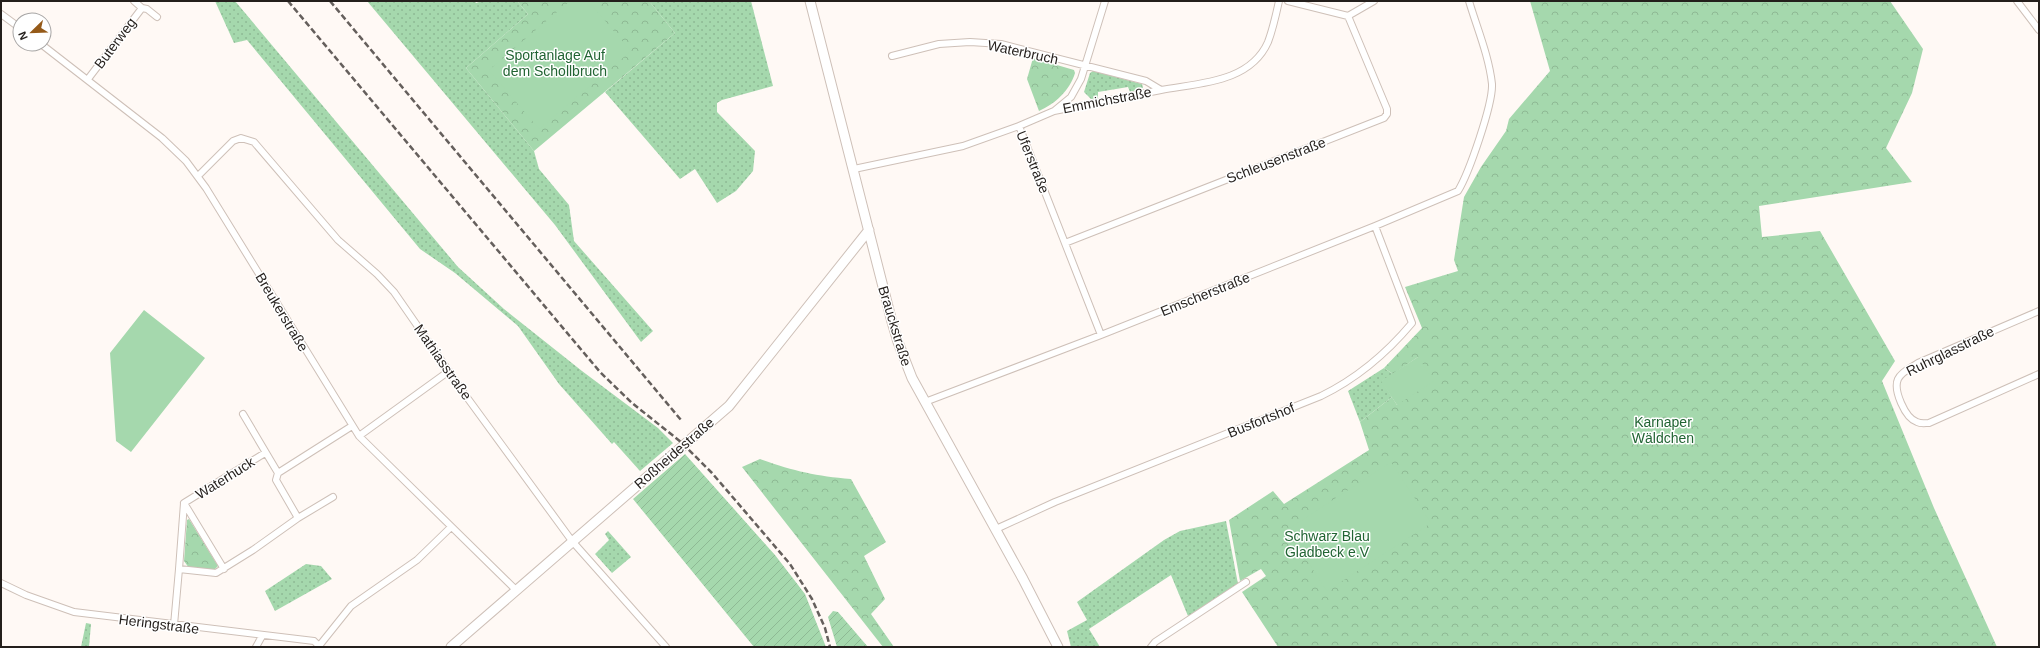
<svg xmlns="http://www.w3.org/2000/svg" width="2040" height="648" viewBox="0 0 2040 648" font-family="Arial,sans-serif">
  <style>
    .grass { fill: url(#grass-dots) }
    .forest { fill: url(#forest-crowns) }
    .garden { fill: url(#garden-furrows) }
    .pitch { fill: #a5d8ad }
    .lines { fill: none; stroke-linecap: round; stroke-linejoin: round }
    .street-casing { stroke: #cec0b8; stroke-width: 8 }
    .secondary-casing { stroke: #cec0b8; stroke-width: 11 }
    .street { stroke: #fff; stroke-width: 6 }
    .secondary { stroke: #fff; stroke-width: 9 }
    .rail { stroke: #655f5c; stroke-width: 2.5; stroke-dasharray: 6 3; stroke-linecap: butt }
    .labels { text-anchor: middle; dominant-baseline: central; stroke-width: 3; stroke-linejoin: round; paint-order: stroke }
    .street-label { font-size: 14px; fill: #241f1c; stroke: #fff }
    .park-label { font-size: 14px; fill: #216433; stroke: #fff }
  </style>
  <defs>
    <pattern id="grass-dots" width="8" height="8" patternUnits="userSpaceOnUse"><rect width="8" height="8" fill="#a5d8ad"/><path d="M2 2h.1M6 6h.1" fill="none" stroke="#8eb994" stroke-width="1.8" stroke-linecap="round"/></pattern>
    <pattern id="forest-crowns" width="20" height="18" patternUnits="userSpaceOnUse"><rect width="20" height="18" fill="#a5d8ad"/><path d="M2 6a3 3 0 1 1 6 0M12 15a3 3 0 1 1 6 0" fill="none" stroke="#8eb994"/></pattern>
    <pattern id="garden-furrows" width="10" height="10" patternUnits="userSpaceOnUse"><rect width="10" height="10" fill="#a5d8ad"/><path d="M-1 1l2-2M0 10L10 0M9 11l2-2" fill="none" stroke="#8eb994"/></pattern>
  </defs>
  <rect width="100%" height="100%" fill="#fff9f5"/>
  <path class="grass" d="M 215,1 L 235,1 L 458,267 L 504,309 L 582,371 L 658,428 L 673,443 L 640,471 L 614,442 L 612,444 L 559,384 L 518,326 L 455,273 L 420,249 L 247,40 L 234,43 Z
    M 367,1 L 475,1 L 476,3 L 482,1 L 517,1 L 528,14 L 466,68 L 534,151 L 539,169 L 569,205 L 574,241 L 653,331 L 641,342 L 555,225 Z
    M 649,1 L 751,1 L 773,86 L 722,100 L 717,103 L 717,112 L 755,151 L 753,171 L 736,191 L 717,203 L 695,169 L 680,179 L 605,92 L 675,33 Z
    M 1093,71 L 1142,84 L 1143,88 L 1130,92 L 1128,87 L 1098,92 L 1098,98 L 1091,99 L 1084,92 L 1090,73 Z
    M 1384,368 L 1393,374 L 1382,381 L 1392,397 L 1360,422 L 1348,391 Z
    M 1226,521 L 1238,584 L 1188,616 L 1171,575 L 1089,629 L 1100,647 L 1071,647 L 1067,631 L 1087,620 L 1077,602 L 1164,540 L 1180,531 Z
    M 608,531 L 631,557 L 612,573 L 595,554 L 609,540 L 605,534 Z
    M 306,564 L 321,566 L 332,579 L 275,611 L 265,591 Z
    M 86,623 L 91,624 L 89,647 L 81,647 Z"/>
  <path class="forest" d="M 517,1 L 649,1 L 675,33 L 534,151 L 466,68 L 528,14 Z
    M 1530,1 L 1890,1 L 1923,49 L 1912,93 L 1886,148 L 1912,182 L 1759,206 L 1762,237 L 1820,231 L 1895,361 L 1882,381 L 1934,508 L 1997,647 L 1278,647 L 1242,592 L 1266,576 L 1261,569 L 1240,581 L 1229,520 L 1273,491 L 1284,504 L 1369,450 L 1360,422 L 1392,397 L 1397,405 L 1418,357 L 1393,374 L 1384,368 L 1422,328 L 1405,287 L 1458,271 L 1454,260 L 1464,197 L 1481,167 L 1506,131 L 1509,119 L 1550,71 Z
    M 1033,58 L 1074,70 L 1075,73 C 1070,90 1055,104 1039,111 L 1027,79 Z
    M 760,459 C 793,471 816,476 851,479 L 886,542 L 864,556 L 885,599 L 871,614 L 894,647 L 883,647 L 742,467 Z
    M 189,519 L 218,566 L 214,570 L 189,568 L 184,561 L 187,520 Z"/>
  <path class="garden" d="M 685,454 L 775,555 L 805,594 L 826,647 L 754,647 L 633,499 Z
    M 833,611 L 838,612 L 868,647 L 837,647 L 828,617 Z"/>
  <path class="pitch" d="M 570,1 L 588,1 L 631,51 L 539,129 L 489,70 Z
    M 144,310 L 205,358 L 131,452 L 116,441 L 110,353 Z
    M 1418,357 L 1434,381 L 1397,405 L 1381,381 Z
    M 1391,462 L 1431,523 L 1327,591 L 1287,530 Z"/>
  <g class="lines">
    <defs>
      <path id="street" d="M 1288,1 L 1348,16 L 1374,1
        M 2017,1 L 2039,30
        M 142,8 L 147,9 L 157,17
        M 1,14 L 20,28
        M 41,44 L 162,138 L 186,161 L 206,188 L 359,436 L 516,590
        M 892,56 L 939,44 L 970,42 L 1001,44 L 1146,81 L 1161,90 L 1054,111
        M 88,79 L 142,8 L 134,1
        M 1161,90 C 1198,83 1250,83 1268,42 C 1273,29 1276,15 1279,1
        M 1019,126 L 1054,111 L 1071,97 L 1081,79 L 1105,1
        M 854,169 L 963,146 L 1019,126 L 1101,335
        M 198,176 L 233,141 L 241,138 L 254,142 L 338,240 L 377,274 L 394,292 L 466,396 L 572,541 L 666,647
        M 1065,243 L 1384,118 L 1387,114 L 1387,109 L 1348,16
        M 2039,311 L 1918,363 C 1911,368 1902,371 1898,379 C 1893,390 1905,418 1917,422 C 1921,424 1925,423 1929,423 L 2039,374
        M 925,402 L 1101,335 L 1375,226 L 1458,191 C 1469,173 1493,104 1492,84 C 1489,56 1477,28 1469,1
        M 243,414 L 278,473
        M 359,436 L 449,371
        M 184,503 L 224,569
        M 298,518 L 333,497
        M 996,529 L 1055,502 L 1321,396 C 1358,378 1386,354 1412,323 L 1375,226
        M 179,569 L 184,503 L 265,453
        M 1,583 L 26,595 L 74,612 L 314,641 L 320,647
        M 174,625 L 179,569 L 216,573 L 253,550 L 298,518 L 276,480 L 278,473 L 352,426
        M 319,646 L 351,606 L 417,560 L 451,527
        M 256,647 L 262,636
        M 1151,647 L 1155,642 L 1246,582"/>
      <path id="secondary" d="M 810,1 L 892,322 L 898,342 L 912,378 L 1023,579 L 1058,647
        M 451,647 L 729,406 L 869,230"/>
    </defs>
    <use href="#street" class="street-casing"/>
    <use href="#secondary" class="secondary-casing"/>
    <use href="#street" class="street"/>
    <use href="#secondary" class="secondary"/>
    <path class="rail" d="M 288,1 L 600,372 L 632,403 L 681,442 L 712,473 L 790,564 L 812,599 L 825,628 L 830,647
      M 330,1 L 681,420"/>
  </g>
  <g class="labels">
    <g class="street-label">
      <text transform="translate(115 43) rotate(-53)">Buterweg</text>
      <text transform="translate(1023 52) rotate(12)">Waterbruch</text>
      <text transform="translate(1107 100) rotate(-11)">Emmichstraße</text>
      <text transform="translate(1276 160) rotate(-21)">Schleusenstraße</text>
      <text transform="translate(1033 162) rotate(68)">Uferstraße</text>
      <text transform="translate(1205 294) rotate(-22)">Emscherstraße</text>
      <text transform="translate(282 312) rotate(59)">Breukerstraße</text>
      <text transform="translate(895 326) rotate(73)">Brauckstraße</text>
      <text transform="translate(1950 351) rotate(-26)">Ruhrglasstraße</text>
      <text transform="translate(443 362) rotate(55)">Mathiasstraße</text>
      <text transform="translate(1261 420) rotate(-22)">Busfortshof</text>
      <text transform="translate(674 453) rotate(-41)">Roßheidestraße</text>
      <text transform="translate(225 478) rotate(-32)">Waterhuck</text>
      <text transform="translate(159 624) rotate(7)">Heringstraße</text>
    </g>
    <g class="park-label">
      <text x="555" y="55">Sportanlage Auf<tspan x="555" dy="16">dem Schollbruch</tspan></text>
      <text x="1663" y="422">Karnaper<tspan x="1663" dy="16">Wäldchen</tspan></text>
      <text x="1327" y="536">Schwarz Blau<tspan x="1327" dy="16">Gladbeck e.V</tspan></text>
    </g>
  </g>
  <rect width="2040" height="648" fill="none" stroke="#241f1c" stroke-width="4"/>
  <g transform="translate(32 32) rotate(247)"><circle r="19" fill="#ffffff" stroke="#a7a5a4"/>
  <path d="M0-3L7 15L0 10L-7 15Z" fill="#955a19"/>
  <text y="-6" font-size="11" font-weight="bold" text-anchor="middle" fill="#241f1c">N</text>
  </g>
</svg>
